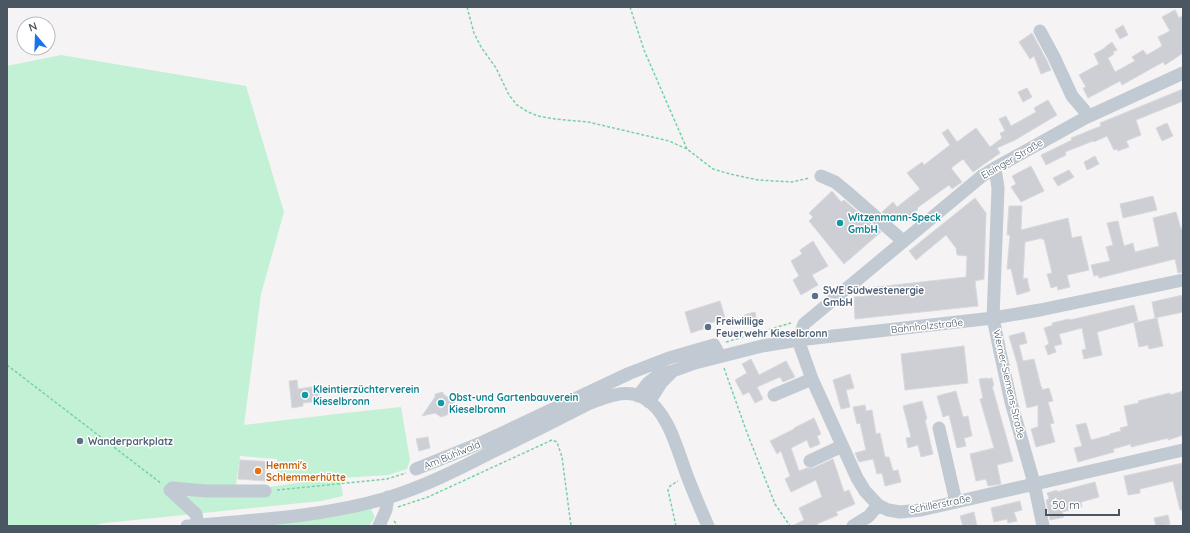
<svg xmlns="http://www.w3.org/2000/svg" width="1190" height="533" viewBox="0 0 1190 533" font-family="Quicksand,sans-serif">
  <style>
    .green { fill: #c3f1d5; fill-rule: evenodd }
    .building { fill: #cdcfd5; stroke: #d7d9de }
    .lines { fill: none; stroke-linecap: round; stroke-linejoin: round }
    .path { stroke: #7ad0a6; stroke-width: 1.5; stroke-dasharray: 3 2; stroke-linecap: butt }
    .minor { stroke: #c1cad2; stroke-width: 13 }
    .culture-dot { fill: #0f9aa8; stroke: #fff; stroke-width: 1.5 }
    .service-dot { fill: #5c6f8a; stroke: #fff; stroke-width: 1.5 }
    .food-dot { fill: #e8710a; stroke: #fff; stroke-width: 1.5 }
    .labels { text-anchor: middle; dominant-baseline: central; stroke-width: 3; stroke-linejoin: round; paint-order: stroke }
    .street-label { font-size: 10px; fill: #4a5661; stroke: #fff }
    .culture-label { font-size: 10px; font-weight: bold; fill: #0d838f; stroke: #fff; text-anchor: start }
    .service-label { font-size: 10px; font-weight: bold; fill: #4e5e75; stroke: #fff; text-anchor: start }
    .food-label { font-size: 10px; font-weight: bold; fill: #c56008; stroke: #fff; text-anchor: start }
  </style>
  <rect width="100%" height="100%" fill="#f5f3f3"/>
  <path class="green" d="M 61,55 L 246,86 L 284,212 L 261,294 L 244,425 L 345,413 L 401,407 L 410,460 L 407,469 L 388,475 L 340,478 L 343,496 L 321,501 L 105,523 L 90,526 L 7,526 L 7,66 ZM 240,456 L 277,459 L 277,477 L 301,476 L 303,482 L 235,492 Z
    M 371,509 L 375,517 L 369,526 L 257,526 Z"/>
  <path class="building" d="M 1175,10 L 1179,18 L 1183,15 L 1183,53 L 1165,65 L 1163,62 L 1122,85 L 1120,81 L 1088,98 L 1083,88 L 1086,87 L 1079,75 L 1099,64 L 1094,54 L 1105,48 L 1105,47 L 1112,42 L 1117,50 L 1113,52 L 1114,54 L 1108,58 L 1115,72 L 1135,61 L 1132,57 L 1143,50 L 1147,55 L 1162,46 L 1158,37 L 1170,31 L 1162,17 Z
    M 1123,25 L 1128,35 L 1120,39 L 1115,30 Z
    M 1032,33 L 1047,61 L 1051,70 L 1041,74 L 1034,56 L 1030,59 L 1019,42 Z
    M 1027,88 L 1032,97 L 1023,102 L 1018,92 Z
    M 1183,89 L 1183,101 L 1136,120 L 1141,135 L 1126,141 L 1129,147 L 1118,151 L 1117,149 L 1114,150 L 1107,136 L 1094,142 L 1093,141 L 1065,152 L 1066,155 L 1046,165 L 1041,155 L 1072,140 L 1071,138 L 1101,126 L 1100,123 Z
    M 1048,100 L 1057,115 L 1015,140 L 997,148 L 1000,153 L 973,172 L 963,159 L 951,168 L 962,182 L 952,189 L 949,185 L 917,208 L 918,209 L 905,221 L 900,215 L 893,221 L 882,212 L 893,202 L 897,207 L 920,189 L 907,173 L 922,162 L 924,165 L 950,145 L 942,133 L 948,129 L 957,142 L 976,128 L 990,147 L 1002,138 L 1000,133 L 1005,131 L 999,119 L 1006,116 L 1011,126 L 1036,112 L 1034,108 Z
    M 1167,123 L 1173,136 L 1162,141 L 1156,128 Z
    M 1095,156 L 1099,164 L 1087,170 L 1084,162 Z
    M 1031,166 L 1044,191 L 1021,202 L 1011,187 L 1016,184 L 1012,176 Z
    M 1069,170 L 1074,177 L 1058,186 L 1053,178 Z
    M 832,191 L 841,202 L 844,200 L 881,232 L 844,264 L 809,221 L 813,217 L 809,213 Z
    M 1153,196 L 1157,210 L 1123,218 L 1120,204 Z
    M 975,198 L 986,213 L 984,279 L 975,281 L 978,306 L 855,319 L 854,297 L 867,296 L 867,288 L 966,277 L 967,256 L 957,255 L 956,248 L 946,235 L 916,260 L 909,251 Z
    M 1009,206 L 1022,206 L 1021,230 L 1068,218 L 1072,238 L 1081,236 L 1089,270 L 1067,275 L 1070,287 L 1058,290 L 1057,286 L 1051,288 L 1047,274 L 1052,273 L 1044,239 L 1042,240 L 1042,238 L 1025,242 L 1023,279 L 1027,278 L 1030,291 L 1017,295 L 1011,269 L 1007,269 L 1010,235 L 1007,235 Z
    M 1176,212 L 1181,229 L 1183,228 L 1183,272 L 1178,273 L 1175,259 L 1099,278 L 1098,275 L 1094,276 L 1091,265 L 1110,261 L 1106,247 L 1113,245 L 1107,223 L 1118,221 L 1124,246 L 1133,243 L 1135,252 L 1159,246 L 1153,218 Z
    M 813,241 L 828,266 L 812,275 L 818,285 L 801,295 L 793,280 L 799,276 L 791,261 L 802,254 L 800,250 Z
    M 1183,295 L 1183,312 L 1155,318 L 1152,302 Z
    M 720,301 L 725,318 L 705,325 L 706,328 L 691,333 L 685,312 Z
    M 1134,305 L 1138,321 L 1097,332 L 1102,355 L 1084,359 L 1082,350 L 1086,349 L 1082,328 L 1059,334 L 1062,344 L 1054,346 L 1056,352 L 1048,355 L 1045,346 L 1049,344 L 1044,328 L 1053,325 L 1052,323 L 1069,319 L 1070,320 Z
    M 755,312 L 757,322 L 747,325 L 744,315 Z
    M 1157,318 L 1163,346 L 1149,349 L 1148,345 L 1139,347 L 1134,323 Z
    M 1024,332 L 1027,343 L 1019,345 L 1023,361 L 1034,359 L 1041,387 L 1042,387 L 1042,390 L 1049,388 L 1053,401 L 1048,402 L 1054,423 L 1050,424 L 1055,442 L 1036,447 L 1031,429 L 1038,427 L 1038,405 L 1027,408 L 1017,363 L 1009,336 Z
    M 964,346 L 968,383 L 905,390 L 901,354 Z
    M 751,359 L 759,375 L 786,361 L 795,377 L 783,382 L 780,377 L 757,387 L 763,399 L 755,403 L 749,392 L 743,395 L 735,380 L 747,373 L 742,364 Z
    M 850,374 L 854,388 L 846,390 L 850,407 L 841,409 L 833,380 Z
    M 987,378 L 988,379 L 992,378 L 994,386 L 992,386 L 1013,461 L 997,465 L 1001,484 L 988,486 L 986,479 L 976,481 L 970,454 L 994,448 L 980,399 L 983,398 L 979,379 Z
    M 297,380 L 298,389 L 318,386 L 320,401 L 303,403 L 303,406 L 292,408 L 289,381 Z
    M 956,391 L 963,417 L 968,416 L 972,436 L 964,438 L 966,446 L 957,448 L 949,415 L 943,417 L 937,396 Z
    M 1183,391 L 1183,435 L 1168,440 L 1168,438 L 1131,447 L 1131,444 L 1113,449 L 1114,452 L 1078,462 L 1074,448 L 1082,446 L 1076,425 L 1086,423 L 1091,440 L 1110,435 L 1110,434 L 1121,431 L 1120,428 L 1128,426 L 1124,406 L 1139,403 L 1138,401 L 1170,393 L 1170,395 Z
    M 443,392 L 443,394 L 455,402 L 449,405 L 450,410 L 447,415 L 441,417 L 435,413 L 422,416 L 435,397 L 435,394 Z
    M 922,401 L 927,419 L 925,420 L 933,454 L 921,457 L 918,445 L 908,448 L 906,438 L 911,437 L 903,406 Z
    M 865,405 L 866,411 L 872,410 L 876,434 L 880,433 L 885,457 L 889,457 L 893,471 L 898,470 L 901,482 L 885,486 L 882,473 L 877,474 L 873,459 L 859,462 L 855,453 L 866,450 L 860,423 L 857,424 L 853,407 Z
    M 814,418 L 821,434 L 817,436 L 820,444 L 810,448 L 807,440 L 791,448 L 799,471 L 807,468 L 813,468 L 833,459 L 844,492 L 849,490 L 855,504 L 836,512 L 838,515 L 817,524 L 818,526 L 792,526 L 804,520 L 799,508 L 822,497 L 816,480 L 791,492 L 785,479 L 790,476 L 781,451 L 777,454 L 770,441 L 794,429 L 794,428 Z
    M 428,437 L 430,448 L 419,451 L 416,439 Z
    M 240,460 L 275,462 L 275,469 L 265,469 L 265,481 L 238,479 Z
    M 1183,463 L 1183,510 L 1180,510 L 1173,481 L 1140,489 L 1140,493 L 1128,495 L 1124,476 Z
    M 1095,482 L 1099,497 L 1081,502 L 1082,507 L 1062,512 L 1064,517 L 1050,520 L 1046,500 L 1049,499 L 1047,493 L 1057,490 L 1057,492 Z
    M 1020,501 L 1022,510 L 1014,512 L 1017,521 L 1008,523 L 1007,519 L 994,522 L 991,508 Z
    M 974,512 L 977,526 L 963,526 L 960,516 Z
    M 1168,515 L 1170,524 L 1162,526 L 1156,526 L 1154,518 Z"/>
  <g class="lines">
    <path class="path" d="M 467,7 L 474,33 L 481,47 L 496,68 L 509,95 L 517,105 L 528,112 L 538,116 L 555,119 L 588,122 L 669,141 L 687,149 L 713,169 L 730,174 L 758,180 L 792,182 L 809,178
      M 630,7 L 644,50 L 687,149
      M 726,342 L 791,323
      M 7,365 L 162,484
      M 724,368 L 746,430 L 775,504 L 790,526
      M 277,490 L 387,479 L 406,473
      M 398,507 L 428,497 L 552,440 L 557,442 L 562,457 L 571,526
      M 394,521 L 398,526
      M 676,526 L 668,490 L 670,486 L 678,481"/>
    <path class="minor" d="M 1040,31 L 1054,57 L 1072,96 L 1089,116
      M 1183,73 L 1085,118 L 995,168 L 982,176 L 804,324 L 798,340 L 812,379 L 857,478 L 865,491 L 878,505 L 888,510 L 900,512 L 921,510 L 1183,450
      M 995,168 L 998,188 L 993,318 L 1000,352 L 1011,402 L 1034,483 L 1043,526
      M 821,176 L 835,182 L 846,191 L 903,241
      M 774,395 L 812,379
      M 638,396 L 648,383 L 658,375 L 673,371 L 695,363 L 762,346 L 798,340 L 993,318 L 1040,310 L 1183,280
      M 649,402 L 661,383 L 672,372
      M 939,428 L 956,502
      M 810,461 L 842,446
      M 416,469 L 483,442 L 630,373 L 669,358 L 714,345 L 720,356
      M 198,525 L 196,514 L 170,490 L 172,488 L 206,491 L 265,491
      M 187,526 C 255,520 322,517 387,498 C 423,487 457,470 490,453 C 523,437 555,421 588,404 C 605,397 626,388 644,398 C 669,411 678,453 688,478 C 694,494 701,510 708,526
      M 379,526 L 386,510 L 388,497
      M 853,526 L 869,516 L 878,505"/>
  </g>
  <g class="culture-dot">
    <circle cx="840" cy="223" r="4"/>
    <circle cx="305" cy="395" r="4"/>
    <circle cx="441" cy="403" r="4"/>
  </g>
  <g class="service-dot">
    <circle cx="815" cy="296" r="4"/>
    <circle cx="708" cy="327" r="4"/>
    <circle cx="80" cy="441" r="4"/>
  </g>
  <circle class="food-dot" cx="258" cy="471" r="4"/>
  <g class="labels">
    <g class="street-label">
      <text transform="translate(1012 159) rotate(-30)">Eisinger Straße</text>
      <text transform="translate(927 326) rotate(-6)">Bahnholzstraße</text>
      <text transform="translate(1009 384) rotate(77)">Werner-Siemens-Straße</text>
      <text transform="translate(452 455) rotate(-22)">Am Bühlwald</text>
      <text transform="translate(940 504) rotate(-11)">Schillerstraße</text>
    </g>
    <g class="culture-label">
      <text x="848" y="217">Witzenmann-Speck<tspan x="848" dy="12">GmbH</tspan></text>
      <text x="313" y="389">Kleintierzüchterverein<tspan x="313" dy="12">Kieselbronn</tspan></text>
      <text x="449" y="397">Obst-und Gartenbauverein<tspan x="449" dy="12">Kieselbronn</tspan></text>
    </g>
    <g class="service-label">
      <text x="823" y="290">SWE Südwestenergie<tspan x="823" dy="12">GmbH</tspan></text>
      <text x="716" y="321">Freiwillige<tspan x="716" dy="12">Feuerwehr Kieselbronn</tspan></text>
      <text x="88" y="441">Wanderparkplatz</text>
    </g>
    <g class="food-label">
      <text x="266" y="465">Hemmi's<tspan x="266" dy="12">Schlemmerhütte</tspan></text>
    </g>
  </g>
  <rect width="1190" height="533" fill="none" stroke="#4a5661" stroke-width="16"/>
  <g transform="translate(36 36) rotate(341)"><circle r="19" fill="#ffffff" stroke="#b7bbc0"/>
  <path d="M0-3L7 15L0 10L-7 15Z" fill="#1a73e8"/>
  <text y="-6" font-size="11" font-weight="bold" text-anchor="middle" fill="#4a5661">N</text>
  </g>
  <path d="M1046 509v6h73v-6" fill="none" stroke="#4a5661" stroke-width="2"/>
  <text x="1052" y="509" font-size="12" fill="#4a5661" stroke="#ffffff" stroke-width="3" paint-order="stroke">50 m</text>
</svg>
